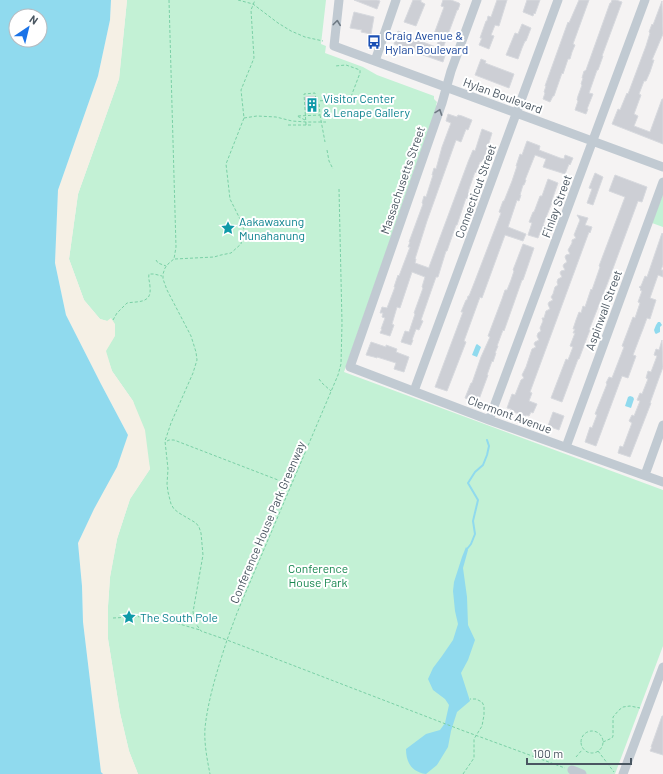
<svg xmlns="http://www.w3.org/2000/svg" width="663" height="774" viewBox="0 0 663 774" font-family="Barlow,sans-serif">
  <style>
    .green { fill: #c3f1d5 }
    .sand { fill: #f5f0e5 }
    .water { fill: #90daee; fill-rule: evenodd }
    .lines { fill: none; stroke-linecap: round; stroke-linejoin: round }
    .stream { stroke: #90daee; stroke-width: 2 }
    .building { fill: #cdcfd5; stroke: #d7d9de }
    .path { stroke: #7ad0a6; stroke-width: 1; stroke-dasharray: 3 2; stroke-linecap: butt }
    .minor { stroke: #c1cad2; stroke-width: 9 }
    .oneway { stroke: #6e7983 }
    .labels { text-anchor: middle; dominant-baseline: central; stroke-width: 4; stroke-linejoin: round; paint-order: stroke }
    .transit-label { font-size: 12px; fill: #164399; stroke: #fff; text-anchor: start }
    .street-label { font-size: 12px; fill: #4a5661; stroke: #fff }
    .culture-label { font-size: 12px; fill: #0d838f; stroke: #fff; text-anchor: start }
    .park-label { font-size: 12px; fill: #17864f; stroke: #fff }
  </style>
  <rect width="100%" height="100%" fill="#f5f3f3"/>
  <path class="green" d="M 127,0 L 326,0 L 321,44 L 326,46 L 325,53 L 363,67 L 377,75 L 434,96 L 434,99 L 437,102 L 436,105 L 437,106 L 344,372 L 663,490 L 663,646 L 615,774 L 138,774 L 129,751 L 120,713 L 108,639 L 108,606 L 110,577 L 117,539 L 130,499 L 150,469 L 133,401 L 112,371 L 105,351 L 109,345 L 107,321 L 100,319 L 84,300 L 69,259 L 78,194 L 119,79 Z
    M 663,194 L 663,227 L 652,223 Z"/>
  <path class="sand" d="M 111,0 L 127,0 L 119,79 L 78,194 L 69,259 L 84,300 L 100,319 L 107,321 L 111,318 L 115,324 L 115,336 L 106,351 L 112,371 L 133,401 L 145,430 L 150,469 L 130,499 L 117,539 L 110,577 L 108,606 L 108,639 L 120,713 L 129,751 L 138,774 L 103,774 L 101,772 L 83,622 L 82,586 L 78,543 L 128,435 L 101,384 L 66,315 L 55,263 L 58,190 L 98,76 L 110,20 Z"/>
  <path class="water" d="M 0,0 L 111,0 L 110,20 L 98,76 L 58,190 L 55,263 L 66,315 L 101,384 L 128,435 L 117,467 L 94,509 L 78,543 L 82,586 L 83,622 L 101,772 L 103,774 L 0,774 ZM 16,16 L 40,16 L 40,40 L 16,40 Z
    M 658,322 L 660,322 L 662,325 L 660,327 L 660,332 L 656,334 L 655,333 L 654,330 L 656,325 Z
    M 477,344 L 481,347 L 477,357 L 472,355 L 476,345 Z
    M 630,396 L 633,397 L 634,399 L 631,408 L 625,406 L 628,397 Z
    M 466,547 L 468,550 L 463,568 L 467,597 L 468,625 L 475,640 L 468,660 L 461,673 L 470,701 L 457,712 L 451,731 L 448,747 L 437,765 L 426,774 C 412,772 406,763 406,749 L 426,734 L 440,730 L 445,723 L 449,705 L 445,699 L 433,690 L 428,679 L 433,668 L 442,656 L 453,640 L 458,624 L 455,611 L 453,591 L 454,582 L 462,557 Z"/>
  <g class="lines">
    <path class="stream" d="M 467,549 L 471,544 L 475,534 L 473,521 L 478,500 L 468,483 L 475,472 L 483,465 L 487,455 L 489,446 L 487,440"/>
  </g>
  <path class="building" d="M 354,0 L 377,0 L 380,1 L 377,9 Z
    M 413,0 L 421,0 L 421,2 L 425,4 L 416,26 L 404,22 Z
    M 443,0 L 451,0 L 459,3 L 460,4 L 458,10 L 457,10 L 456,13 L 443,48 L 447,49 L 443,62 L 420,54 L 394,44 L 398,31 L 408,35 L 407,36 L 436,47 L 440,37 L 434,34 L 444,7 L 441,6 Z
    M 497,0 L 507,0 L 499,26 L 495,25 L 491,35 L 494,36 L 489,49 L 479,45 L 482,38 L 480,38 L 486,21 L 487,21 L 488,16 L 491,17 Z
    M 527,0 L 540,0 L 535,14 L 534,13 L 533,16 L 523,12 Z
    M 579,0 L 589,0 L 573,44 L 575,45 L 572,52 L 570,59 L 568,59 L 563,74 L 562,73 L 554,96 L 553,96 L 550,102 L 543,99 L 545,93 L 544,92 L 546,86 L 545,86 L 568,22 L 569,23 Z
    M 612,0 L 616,0 L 622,2 L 602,56 L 603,56 L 598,70 L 597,70 L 589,93 L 593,94 L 587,109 L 588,109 L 586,114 L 575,110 L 578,101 L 577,100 L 578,96 L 582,85 L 581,84 L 583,78 L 582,78 L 584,71 L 585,71 L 586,70 L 610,3 L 611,3 Z
    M 662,1 L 663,34 L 652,60 L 654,60 L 650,72 L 646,81 L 644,81 L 639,94 L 641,95 L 634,114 L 638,116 L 634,126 L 650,132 L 662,99 L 663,99 L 663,144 L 612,124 L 618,109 L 620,110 L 627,93 L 628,94 L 646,46 L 650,33 L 649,32 L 652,24 L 653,25 Z
    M 354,12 L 374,17 L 371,34 L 361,32 L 362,30 L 350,28 Z
    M 522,24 L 531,28 L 526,41 L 525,41 L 522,48 L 518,59 L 506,55 L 515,33 L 518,34 Z
    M 481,59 L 486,61 L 485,63 L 514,74 L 509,88 L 475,75 Z
    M 314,96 L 315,102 L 317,102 L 318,107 L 313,108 L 313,110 L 306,111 L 305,97 Z
    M 448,114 L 457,117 L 458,115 L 462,116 L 472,120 L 468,130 L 466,129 L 461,142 L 456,140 L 427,221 L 415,259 L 416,259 L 415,263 L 429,268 L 429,267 L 468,162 L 473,150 L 475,151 L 482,129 L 492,133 L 484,159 L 481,162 L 480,162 L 476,173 L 475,172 L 468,192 L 469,192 L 467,199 L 466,198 L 457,225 L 456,225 L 447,251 L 446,251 L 438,277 L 436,277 L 429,297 L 421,320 L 423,321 L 419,330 L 416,329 L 412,340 L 413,340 L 411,345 L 401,342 L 405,331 L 409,332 L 415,314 L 414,313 L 423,288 L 422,287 L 425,277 L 412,272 L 400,308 L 397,307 L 392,324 L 394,325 L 390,336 L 380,333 L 382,329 L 381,329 L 385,318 L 382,317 L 383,313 L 380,313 L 382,307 L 387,308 L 395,287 L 394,287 L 398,275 L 399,276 L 410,247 L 408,247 L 410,242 L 409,242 L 423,204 L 422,203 L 424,196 L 426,197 L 433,175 L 432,175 L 434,168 L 436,169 L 442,147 L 451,123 L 446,121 Z
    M 527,141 L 540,146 L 539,150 L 560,158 L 564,159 L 565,155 L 573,158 L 570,165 L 569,164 L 565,174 L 543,167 L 546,159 L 535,155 L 525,180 L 526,180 L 524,185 L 523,185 L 520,195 L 521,195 L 519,201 L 517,200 L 508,227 L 526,234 L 523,241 L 505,235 L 482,298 L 480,297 L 464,341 L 466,342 L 447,391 L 435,387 L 463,312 L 461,312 L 466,300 L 467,300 L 468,296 L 469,296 L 473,286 L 501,213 L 499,212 L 503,201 L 504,201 L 512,181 L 517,166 L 516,166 L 520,154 L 522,155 Z
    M 595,173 L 603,177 L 593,205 L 587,203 L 592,189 L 589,188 Z
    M 615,175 L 647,187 L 642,202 L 638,201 L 608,282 L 589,330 L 590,330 L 588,335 L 579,359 L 578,359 L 562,402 L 551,398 L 566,359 L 568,360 L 573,347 L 570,346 L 575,333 L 573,333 L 575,329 L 573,329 L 576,320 L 579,312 L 581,313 L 583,306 L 585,307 L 591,289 L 592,290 L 600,267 L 599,266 L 625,197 L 609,191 Z
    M 548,179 L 558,183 L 552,200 L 553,200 L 543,225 L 545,226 L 543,231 L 541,230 L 538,238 L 528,235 L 532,223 L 529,222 L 533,212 L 534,212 L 540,196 L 542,196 Z
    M 577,215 L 588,218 L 585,225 L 592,227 L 590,233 L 589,232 L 530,392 L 532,393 L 529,401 L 537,404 L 533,413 L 531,412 L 529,416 L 526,415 L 526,416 L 510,411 L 511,409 L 507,408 L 512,394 L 515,395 L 521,380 L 524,378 L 522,375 L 526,367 L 532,349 L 536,347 L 534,344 L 535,342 L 539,340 L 537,336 L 538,333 L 541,331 L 540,328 L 543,321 L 542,318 L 544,318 L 546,311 L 550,309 L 548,304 L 549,302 L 553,300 L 551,297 L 553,294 L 555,287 L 558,285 L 557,282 L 558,279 L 562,277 L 560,273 L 561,271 L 565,270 L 563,266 L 564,264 L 567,262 L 565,257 L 566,255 L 570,254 L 568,250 L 572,243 L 572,240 L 576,238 L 574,235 L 580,220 Z
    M 662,233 L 663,234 L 663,265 L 661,270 L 663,270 L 663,277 L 658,275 L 650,298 L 656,300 L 650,319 L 647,318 L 643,329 L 641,334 L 633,355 L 636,356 L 628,378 L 622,376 L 596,446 L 585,442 L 590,427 L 592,428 L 595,420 L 597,415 L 595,414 L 607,384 L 606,383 L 609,377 L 612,378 L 624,347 L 622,346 L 627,333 L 633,317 L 635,318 L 640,303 L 638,302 L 642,291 L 640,290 L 641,289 L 639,287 L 641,286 L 645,276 L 647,277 Z
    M 523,244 L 534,248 L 523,280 L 522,280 L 504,331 L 503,330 L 497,346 L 498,346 L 495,353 L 496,353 L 493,362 L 492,361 L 487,375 L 488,375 L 478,402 L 465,398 L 471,383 L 472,383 L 481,357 L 490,337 L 488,336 L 502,299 L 505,290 L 507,290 L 511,280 L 514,271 L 513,270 Z
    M 662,340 L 663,367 L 650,403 L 651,403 L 630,457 L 618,453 L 620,446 L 623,447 L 632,423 L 629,421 L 632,415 L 634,416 L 640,401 L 637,400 L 640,393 L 642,394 L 648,379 L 646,378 L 648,371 L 651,372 L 657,356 L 654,355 L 656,349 L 659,350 Z
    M 371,342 L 386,347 L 386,345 L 397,349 L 396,352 L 409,357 L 404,372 L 394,369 L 396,363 L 377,357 L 377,358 L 374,357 L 366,355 Z
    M 553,412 L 564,416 L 559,430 L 548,426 Z
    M 662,716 L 663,716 L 663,755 L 650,751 L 652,747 L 651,747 Z"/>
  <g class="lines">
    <path class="path" d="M 169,0 L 176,247 L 174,259 L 169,263 L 165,268 L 163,274 L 163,279 L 167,290 L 191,336 L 196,352 L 197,360 L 193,373 L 171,423 L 165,441 L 168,469 L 167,484 L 168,492 L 171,504 L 174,509 L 179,513 L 196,523 L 199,527 L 201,533 L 203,555 L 193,612 L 196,624 L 201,631 L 227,640 C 218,668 208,699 205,728 C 204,743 207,759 210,774
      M 238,0 L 253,4 L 278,23 L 291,31 L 305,37 L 323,41
      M 315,101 L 339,100 L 349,102 L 360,73 L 360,70 L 346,65 L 335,66
      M 320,115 L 325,142
      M 244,118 L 257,116 L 276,117 L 292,121 L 306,122 L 326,122
      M 305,120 L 297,116 L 320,115 L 319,102
      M 288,125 L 313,125
      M 306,125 L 304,94 L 315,93 L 316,101
      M 327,150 L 329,161 L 333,169
      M 339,189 L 342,323 L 341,364 L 338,375 L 237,613 L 227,640 L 464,731 L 565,768
      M 175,259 L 214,257 L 221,255 L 231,253 L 241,244 L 244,227 L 230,199 L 226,164 L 244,118 L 241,90 L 254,58 L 251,10 L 255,0
      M 156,260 L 158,263 L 166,266
      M 113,320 L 117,313 L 127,303 C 138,301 152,304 150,287 C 150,282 148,279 149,274 L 154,274 L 162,276
      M 319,379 L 322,383 L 331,391
      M 167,441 L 169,440 L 174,440 L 291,485
      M 113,618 L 152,616 L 200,630
      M581 742a11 11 0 1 1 22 0a11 11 0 1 1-22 0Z
      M 603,742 L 612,738 L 613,736 L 613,717 L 619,710 L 623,707 L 630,706 L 640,708
      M 598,751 L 614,772
      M 576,757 L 582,750
      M 463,774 L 474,758 L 474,739 L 482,726 L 484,715 L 484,706 L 482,702 L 476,699 L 470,699"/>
    <path class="minor" d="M 339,0 L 334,46 L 663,167
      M 477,0 L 451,71 L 442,103 L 350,367 L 489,420 L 663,482
      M 375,61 L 396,0
      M 414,391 L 558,0
      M 489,420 L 645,0
      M 566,447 L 663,182
      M 645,475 L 663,425
      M 572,770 L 582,774
      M 623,774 L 663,667"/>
  </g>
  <defs><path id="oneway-chevron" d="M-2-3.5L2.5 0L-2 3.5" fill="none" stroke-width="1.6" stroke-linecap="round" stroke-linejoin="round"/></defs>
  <g class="oneway">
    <use href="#oneway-chevron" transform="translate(337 23) rotate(-83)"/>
    <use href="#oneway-chevron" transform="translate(439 112) rotate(-70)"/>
  </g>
  <defs>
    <symbol id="bus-bare" viewBox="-9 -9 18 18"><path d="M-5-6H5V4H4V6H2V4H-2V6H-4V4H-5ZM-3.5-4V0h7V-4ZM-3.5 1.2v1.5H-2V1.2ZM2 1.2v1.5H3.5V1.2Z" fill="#1a4fb4" stroke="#fff" stroke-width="2.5" paint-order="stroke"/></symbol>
    <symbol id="building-bare" viewBox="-9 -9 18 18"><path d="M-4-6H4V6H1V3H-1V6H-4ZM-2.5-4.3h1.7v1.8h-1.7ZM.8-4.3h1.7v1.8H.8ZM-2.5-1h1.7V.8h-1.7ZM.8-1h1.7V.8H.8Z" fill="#0f9aa8" stroke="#fff" stroke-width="2.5" paint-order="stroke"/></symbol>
    <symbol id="sight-bare" viewBox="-9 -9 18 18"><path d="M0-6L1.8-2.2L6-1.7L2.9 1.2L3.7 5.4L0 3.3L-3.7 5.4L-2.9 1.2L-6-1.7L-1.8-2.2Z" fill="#0f9aa8" stroke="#fff" stroke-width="2.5" paint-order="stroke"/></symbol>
  </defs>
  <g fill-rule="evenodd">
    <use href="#bus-bare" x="364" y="32" width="20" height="20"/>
    <use href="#building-bare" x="302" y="95" width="20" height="20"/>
    <use href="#sight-bare" x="218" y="218" width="20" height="20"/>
    <use href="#sight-bare" x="119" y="607" width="20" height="20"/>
  </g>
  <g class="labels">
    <g class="transit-label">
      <text x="385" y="35">Craig Avenue &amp;<tspan x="385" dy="14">Hylan Boulevard</tspan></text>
    </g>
    <g class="street-label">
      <text transform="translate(503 95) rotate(20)">Hylan Boulevard</text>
      <text transform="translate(402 180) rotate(-71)">Massachusetts Street</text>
      <text transform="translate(475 191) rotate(-70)">Connecticut Street</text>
      <text transform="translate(556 206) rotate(-70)">Finlay Street</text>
      <text transform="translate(603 310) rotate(-70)">Aspinwall Street</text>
      <text transform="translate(510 414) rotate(20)">Clermont Avenue</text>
      <text transform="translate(267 522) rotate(-67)">Conference House Park Greenway</text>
    </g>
    <g class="culture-label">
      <text x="323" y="98">Visitor Center<tspan x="323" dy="14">&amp; Lenape Gallery</tspan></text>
      <text x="239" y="221">Aakawaxung<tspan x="239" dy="14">Munahanung</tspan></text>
      <text x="140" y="617">The South Pole</text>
    </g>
    <g class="park-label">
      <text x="318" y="568">Conference<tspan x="318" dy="14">House Park</tspan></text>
    </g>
  </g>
  <g transform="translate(28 28) rotate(35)"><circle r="19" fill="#ffffff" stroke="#b7bbc0"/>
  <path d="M0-3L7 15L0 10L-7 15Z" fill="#1a73e8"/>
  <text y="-6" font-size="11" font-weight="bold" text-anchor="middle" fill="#4a5661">N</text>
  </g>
  <path d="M527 758v6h104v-6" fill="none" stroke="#4a5661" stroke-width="2"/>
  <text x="533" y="758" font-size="12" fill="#4a5661" stroke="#ffffff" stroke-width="3" paint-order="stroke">100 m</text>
</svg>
